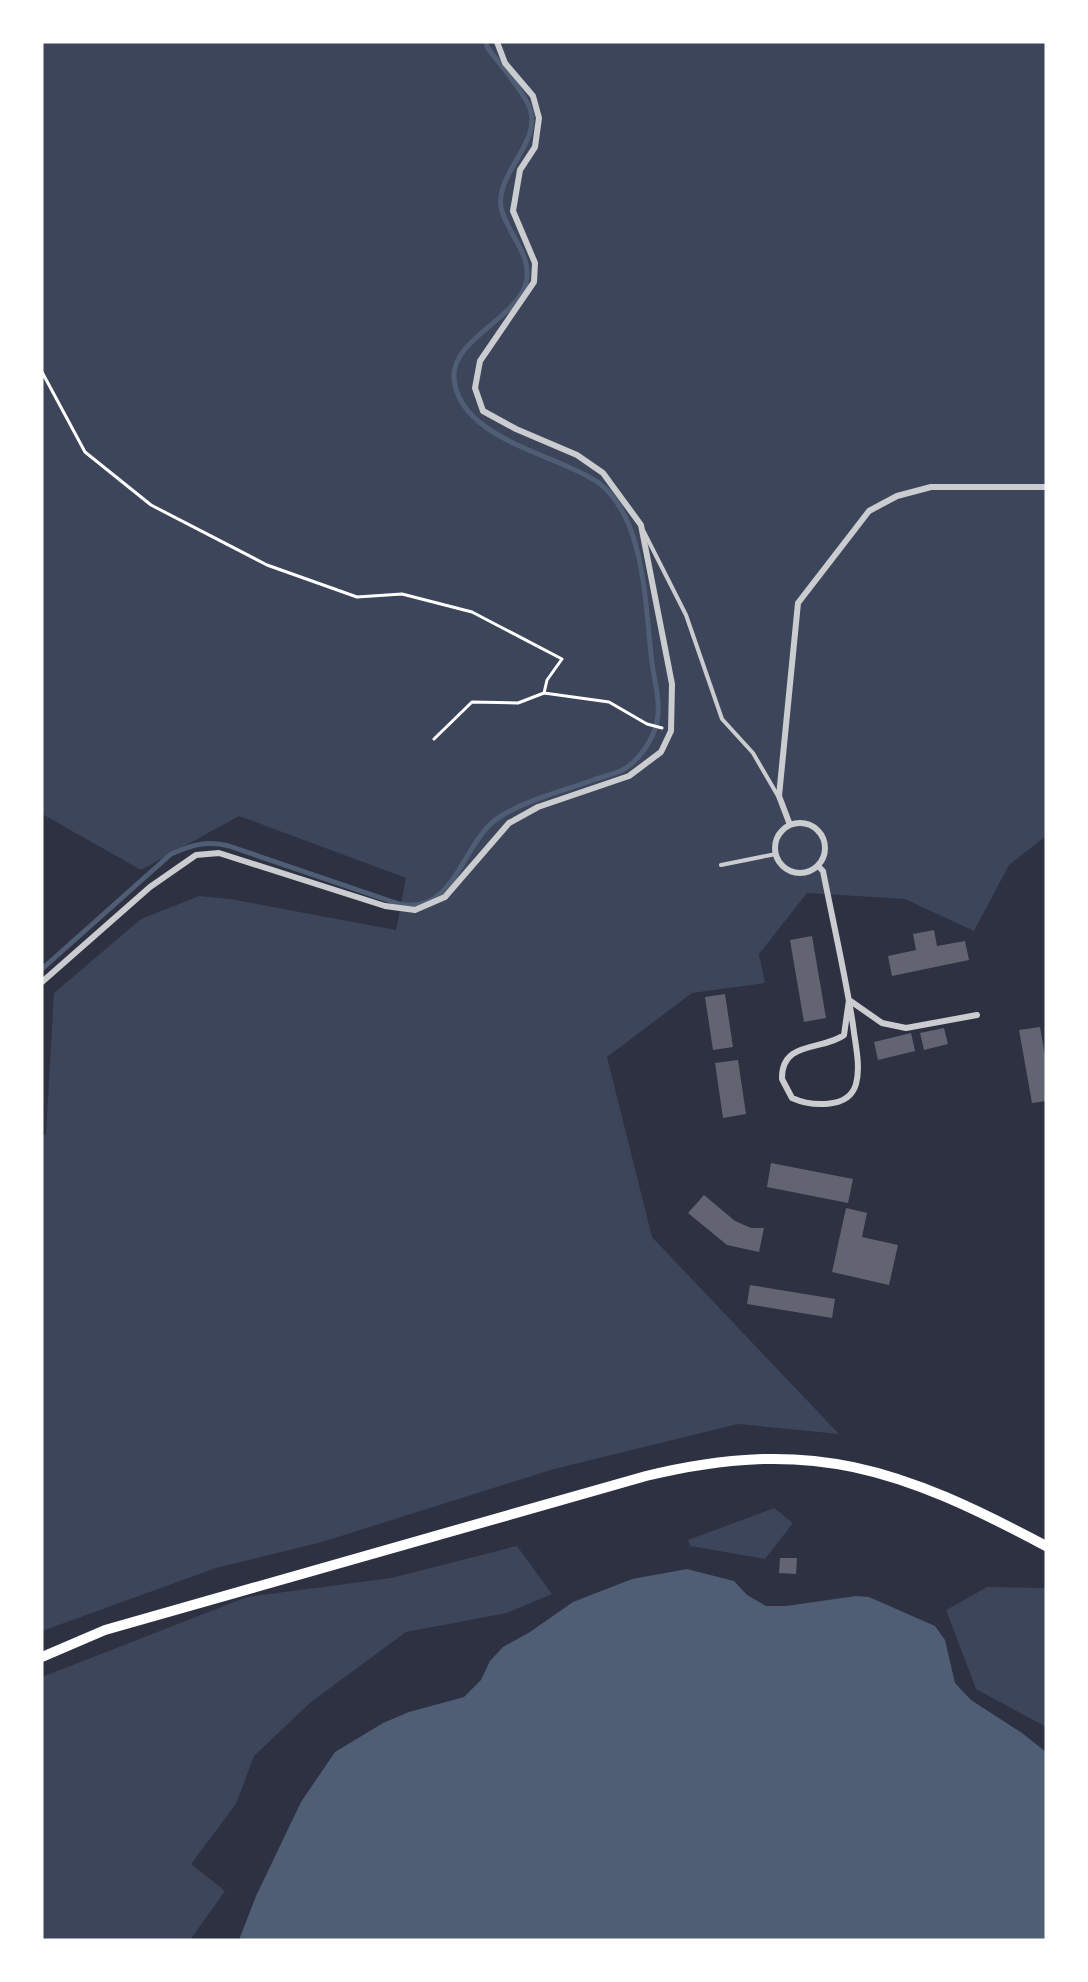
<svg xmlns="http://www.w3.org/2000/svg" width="1088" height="1982" viewBox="0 0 1088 1982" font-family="Mulish,sans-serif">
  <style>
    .green { fill: #3c4559 }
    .water { fill: #4f5d75 }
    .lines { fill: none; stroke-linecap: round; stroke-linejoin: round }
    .stream { stroke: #4f5d75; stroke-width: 5 }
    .building { fill: #626471 }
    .path { stroke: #fff; stroke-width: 3 }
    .service { stroke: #caccd0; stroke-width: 4 }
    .minor { stroke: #caccd0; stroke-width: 6 }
    .secondary { stroke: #fff; stroke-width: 10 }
  </style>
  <rect width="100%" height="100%" fill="#2d3142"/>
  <path class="green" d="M 42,42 L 1046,42 L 1046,836 L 1009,865 L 974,931 L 905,899 L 807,893 L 759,954 L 765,983 L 692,993 L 607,1057 L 652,1237 L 839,1434 L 738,1424 L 554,1469 L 322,1542 L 216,1568 L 42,1631 L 42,1137 L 46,1134 L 54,993 L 141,919 L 199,896 L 230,899 L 396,930 L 406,878 L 239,816 L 141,870 L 42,814 Z
    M 774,1508 L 793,1523 L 765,1559 L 690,1546 L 688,1540 Z
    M 517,1546 L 552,1594 L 507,1613 L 406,1632 L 311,1702 L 254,1756 L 236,1804 L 191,1864 L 225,1891 L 190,1940 L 42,1940 L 42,1677 L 247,1597 L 391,1578 Z
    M 987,1587 L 1046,1588 L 1046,1727 L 976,1689 L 946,1610 Z"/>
  <path class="water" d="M 687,1569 L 734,1581 L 747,1595 L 766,1606 L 786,1606 L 856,1596 L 869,1597 L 935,1626 L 945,1640 L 955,1683 L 971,1700 L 1022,1733 L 1046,1752 L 1046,1940 L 239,1940 L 256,1896 L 301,1802 L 335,1752 L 383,1723 L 409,1712 L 464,1697 L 481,1680 L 490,1661 L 503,1647 L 530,1632 L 573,1602 L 632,1579 Z"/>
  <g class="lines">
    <path class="stream" d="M 42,969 L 171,854 C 192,845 207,840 229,846 L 399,904 C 457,916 461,840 501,816 C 529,799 563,791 593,780 C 603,776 617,774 626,768 C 643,756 656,735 658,715 C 660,698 654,679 652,663 C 647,622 646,576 633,536 C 627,517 615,495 599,483 C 558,454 459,440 454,378 C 451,340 517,318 526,283 C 533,254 506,233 501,207 C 496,170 546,140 528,104 C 518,84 500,65 487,47 L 486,42"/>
  </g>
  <path class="building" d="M 934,930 L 937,946 L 965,941 L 969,960 L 892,976 L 888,956 L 916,950 L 913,934 Z
    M 812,936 L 826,1018 L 804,1022 L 790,940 Z
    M 725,994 L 733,1047 L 713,1050 L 705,997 Z
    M 1040,1027 L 1046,1062 L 1046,1101 L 1032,1103 L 1019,1030 Z
    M 944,1028 L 948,1044 L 924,1050 L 920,1033 Z
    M 911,1033 L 915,1051 L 878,1060 L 874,1042 Z
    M 738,1060 L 746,1114 L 723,1118 L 715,1063 Z
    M 771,1163 L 853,1179 L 848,1203 L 767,1187 Z
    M 704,1195 L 735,1221 L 751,1228 L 764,1228 L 759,1252 L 727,1245 L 688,1213 Z
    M 846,1208 L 867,1213 L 862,1237 L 898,1245 L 889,1285 L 832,1272 Z
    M 750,1285 L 835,1299 L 832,1318 L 747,1304 Z
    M 780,1558 L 797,1558 L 796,1574 L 779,1573 Z"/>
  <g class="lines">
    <path class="path" d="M 42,372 L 85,452 L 151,505 L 267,565 L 357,597 L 402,594 L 472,612 L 562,659 L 547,680 L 544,693 L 609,702 L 647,724 L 662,728
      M 434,739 L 472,702 L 518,703 L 544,693"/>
    <path class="service" d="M 644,532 L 686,615 L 722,719 L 753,753 L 778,796
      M 721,865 L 776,854"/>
    <path class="minor" d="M775 848a25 25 0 1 1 50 0a25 25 0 1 1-50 0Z
      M 790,825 L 779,796 L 798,603 L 869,511 L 897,496 L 931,487 L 1046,487
      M 818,866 L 823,871 C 833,922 845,973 853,1025 C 855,1043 861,1066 856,1084 C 849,1110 810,1106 792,1098 L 782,1079 C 781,1040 823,1051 844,1035 L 849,1000
      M 42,982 L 150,887 L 196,855 L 219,853 L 385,906 L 415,910 L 445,897 L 509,823 L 538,807 L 629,776 L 661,752 L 671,731 L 672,684 L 641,525 L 603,473 L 577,455 L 516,429 L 483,411 L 475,388 L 480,361 L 534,282 L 535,263 L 513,211 L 520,170 L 535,147 L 539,118 L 533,96 L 505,63 L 497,42
      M 849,1000 L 882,1023 L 906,1028 L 977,1015"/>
    <path class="secondary" d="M 42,1657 L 105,1630 L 646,1476 C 811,1436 901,1469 1046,1546"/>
  </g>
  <rect width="1088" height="1982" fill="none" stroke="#ffffff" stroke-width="87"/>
</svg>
